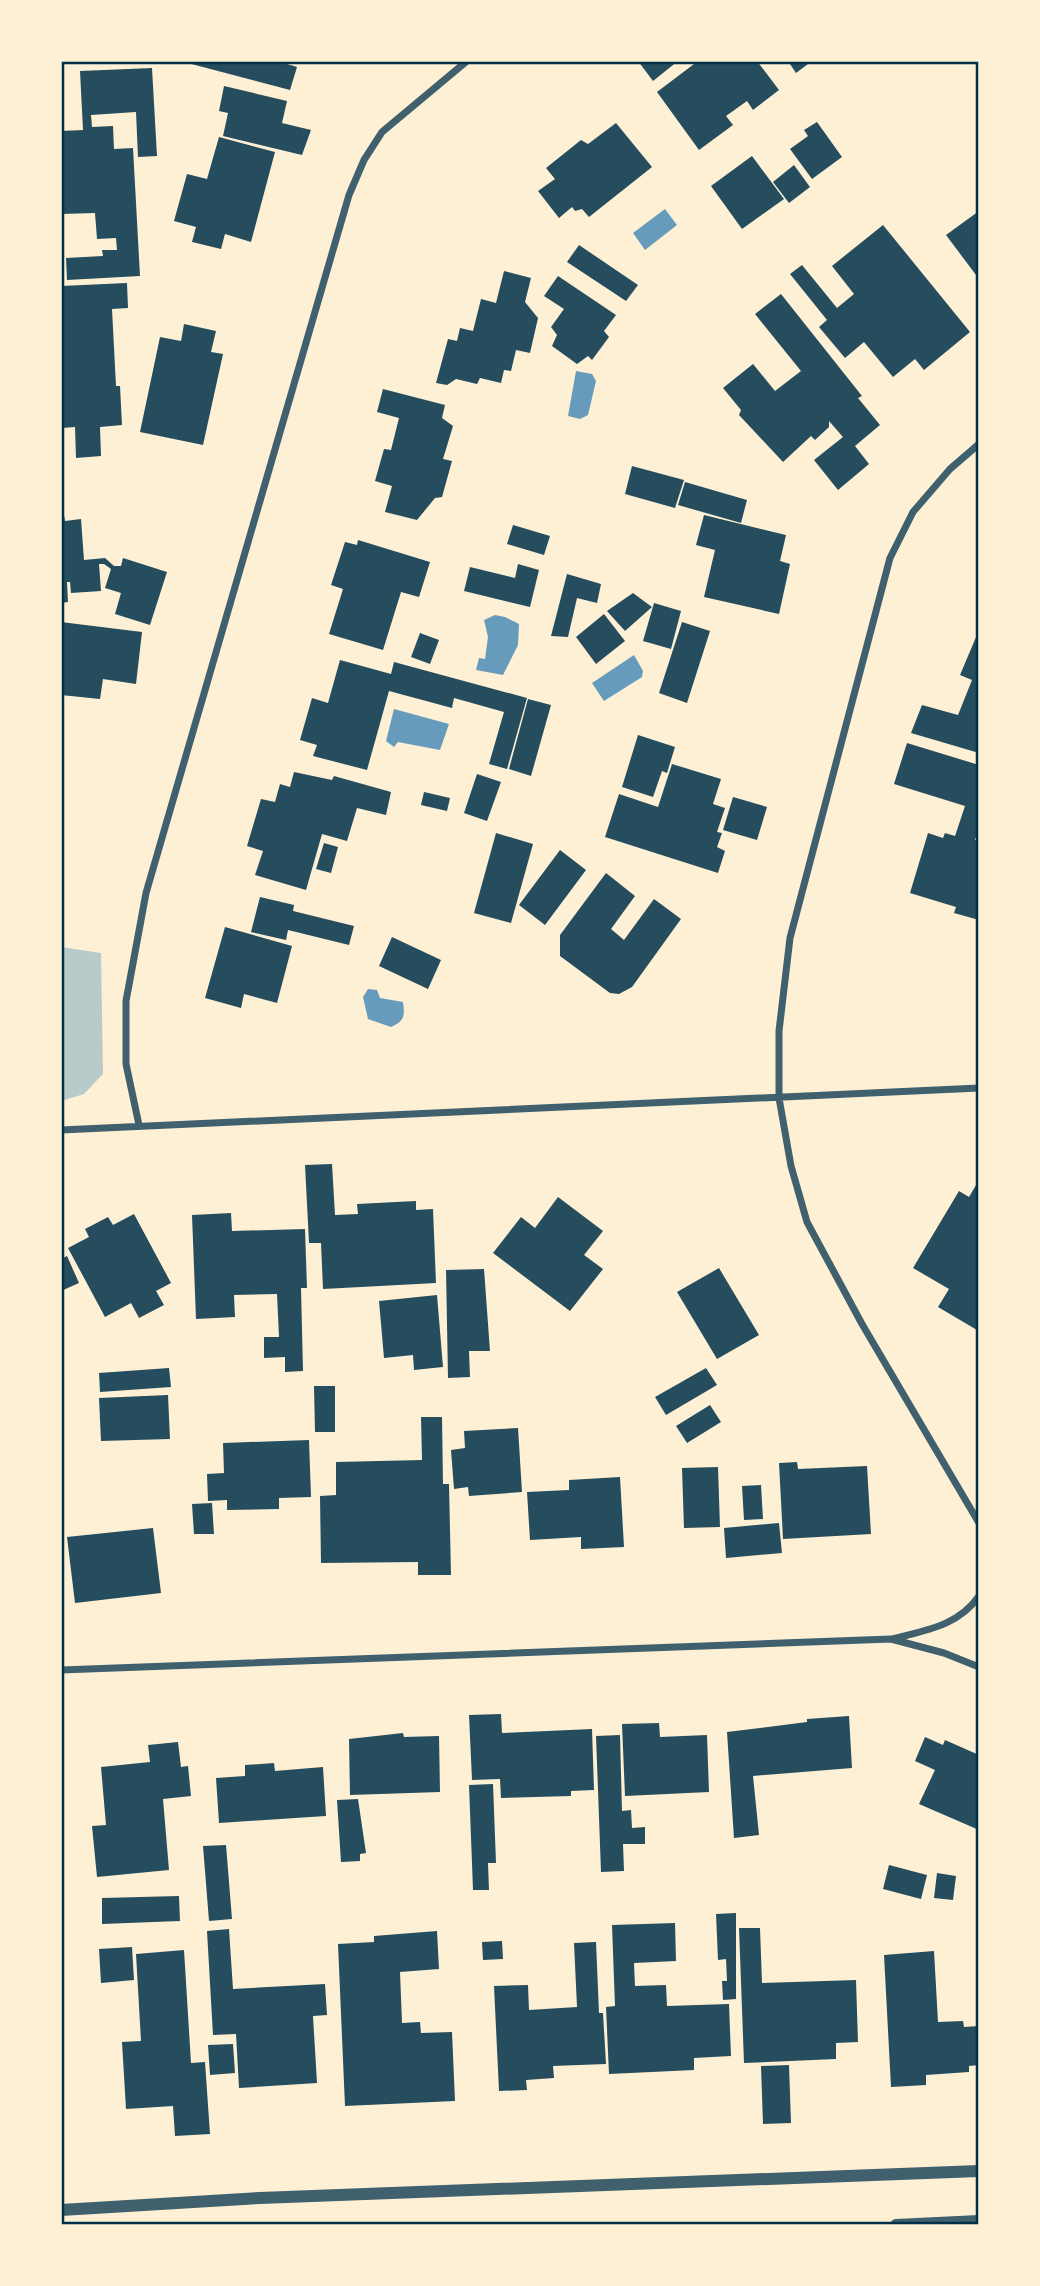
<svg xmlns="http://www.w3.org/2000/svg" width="1040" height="2286" viewBox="0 0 1040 2286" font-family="Signika,sans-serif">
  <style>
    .green { fill: #b9caca }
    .water { fill: #669bbc }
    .building { fill: #264d5e }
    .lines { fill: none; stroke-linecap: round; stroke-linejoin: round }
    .minor { stroke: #3f606c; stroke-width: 7 }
    .tertiary { stroke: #3f606c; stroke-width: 12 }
    .neatline { fill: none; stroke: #003049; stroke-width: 2.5 }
  </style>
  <rect width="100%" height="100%" fill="#fdf0d5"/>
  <path class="green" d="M 61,947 L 101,953 L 103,1074 L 84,1094 L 61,1101 Z"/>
  <path class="water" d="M 665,209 L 677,225 L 645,250 L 633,233 Z
    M 576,371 L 592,374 L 596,381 L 588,415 L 580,419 L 568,416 Z
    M 495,615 L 505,617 L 519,624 L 518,645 L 503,675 L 476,670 L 479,658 L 485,659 L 488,637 L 484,620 Z
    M 634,655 L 643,671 L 642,677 L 604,701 L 592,683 Z
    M 394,709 L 449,724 L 440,750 L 398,742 L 394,747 L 386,741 Z
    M 368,989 L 377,990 L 380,998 L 403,1002 C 405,1017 404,1021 391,1027 L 368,1019 L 363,997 Z"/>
  <path class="building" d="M 180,61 L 277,61 L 297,67 L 290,90 Z
    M 638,61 L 678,61 L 653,81 Z
    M 698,61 L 757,61 L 779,90 L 753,110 L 747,101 L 726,116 L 733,125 L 699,150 L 657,92 Z
    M 788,61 L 812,61 L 796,73 Z
    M 152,68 L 157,156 L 138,157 L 136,112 L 91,115 L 92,127 L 113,126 L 114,149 L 133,148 L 140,276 L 67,280 L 66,258 L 103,256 L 102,250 L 117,250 L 116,238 L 97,239 L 95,213 L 61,214 L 61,131 L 83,130 L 80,71 Z
    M 224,86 L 287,101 L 282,123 L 311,130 L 302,155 L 223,136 L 228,113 L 219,111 Z
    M 817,122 L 842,157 L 812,179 L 790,149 L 808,136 L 804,130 Z
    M 616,123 L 652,167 L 589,217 L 582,209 L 575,211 L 572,207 L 559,218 L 538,191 L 555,179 L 546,168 L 581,140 L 588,144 Z
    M 219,137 L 275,152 L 251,242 L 225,234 L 221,249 L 192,242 L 196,227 L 174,221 L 187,174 L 207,179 Z
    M 752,156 L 784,199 L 742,229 L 711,186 Z
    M 794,165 L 810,187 L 789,203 L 773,182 Z
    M 979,211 L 979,279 L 946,235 Z
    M 883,225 L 970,332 L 924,370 L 915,359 L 893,377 L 864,342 L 845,358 L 819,327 L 827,320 L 790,274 L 802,265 L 837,308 L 854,294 L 832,266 Z
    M 579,245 L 638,285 L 626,301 L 567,262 Z
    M 504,271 L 531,278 L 525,302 L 538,318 L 530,353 L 516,350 L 511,371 L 504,370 L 501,383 L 480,378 L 477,384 L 456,379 L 447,385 L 436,383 L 448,339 L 457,341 L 460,328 L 473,331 L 481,299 L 496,303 Z
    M 558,276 L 616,315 L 604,331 L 609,337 L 592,360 L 588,356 L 577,364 L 552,346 L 557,335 L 551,327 L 564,309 L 544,296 Z
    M 127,283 L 128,308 L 112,309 L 116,386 L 120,386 L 122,425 L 100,427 L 101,456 L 76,458 L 75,427 L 61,428 L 61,286 Z
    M 781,294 L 862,396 L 858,398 L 880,425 L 855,446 L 869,464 L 838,490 L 814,460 L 843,437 L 829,421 L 829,427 L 815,440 L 811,436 L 783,462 L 739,415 L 741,410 L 723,388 L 753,364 L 775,391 L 801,371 L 755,314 Z
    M 184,324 L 216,331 L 211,352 L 223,354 L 203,445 L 140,432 L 160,337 L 181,341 Z
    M 383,389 L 445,405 L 442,418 L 453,426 L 443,459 L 452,461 L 442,497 L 435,498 L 417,520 L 385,512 L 392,486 L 375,481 L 384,449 L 391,450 L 399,418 L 377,412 Z
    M 632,466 L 684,480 L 675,508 L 625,494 Z
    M 685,482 L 747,500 L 741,523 L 678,505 Z
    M 61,497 L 65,521 L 81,519 L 84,560 L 105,558 L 114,566 L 121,566 L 123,558 L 167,572 L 150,625 L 115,614 L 121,593 L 105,588 L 111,569 L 104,564 L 99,564 L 101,591 L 71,593 L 70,582 L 67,582 L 68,602 L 61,603 Z
    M 704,515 L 786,535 L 780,561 L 790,564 L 779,614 L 704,597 L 715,550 L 696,545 Z
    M 513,525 L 550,536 L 544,555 L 507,544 Z
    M 358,540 L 430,562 L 419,597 L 401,592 L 383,650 L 329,634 L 343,589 L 331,585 L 345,542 L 357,545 Z
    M 518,564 L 539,570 L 530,607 L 464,591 L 470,567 L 515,578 Z
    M 567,574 L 601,584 L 597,603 L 577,598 L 568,637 L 551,636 Z
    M 633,593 L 652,607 L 625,631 L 607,611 Z
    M 654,603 L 681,611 L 671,649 L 643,641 Z
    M 604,614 L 625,641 L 596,664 L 576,637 Z
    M 61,622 L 142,632 L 136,684 L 103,679 L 100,699 L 61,695 Z
    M 682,622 L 710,631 L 687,703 L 659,693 Z
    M 979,630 L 979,753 L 911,733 L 922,705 L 958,715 L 972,680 L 960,675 Z
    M 420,633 L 439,640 L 430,664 L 411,657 Z
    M 340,660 L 391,674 L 394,662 L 527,698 L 507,769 L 489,764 L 504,712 L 454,698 L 452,708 L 389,691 L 367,770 L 313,756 L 317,745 L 300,740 L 312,698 L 328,703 Z
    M 528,699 L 551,705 L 531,776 L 509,769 Z
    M 638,735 L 675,747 L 667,773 L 662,771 L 653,797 L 622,787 Z
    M 907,743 L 979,765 L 979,828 L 975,840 L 979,841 L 979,920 L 954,913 L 956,907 L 910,893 L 928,833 L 943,838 L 945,833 L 955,836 L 965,806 L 894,784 Z
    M 672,764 L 721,779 L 713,804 L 725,808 L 717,832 L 722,833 L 717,847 L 725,851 L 718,873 L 605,837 L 619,794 L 658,807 Z
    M 294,772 L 332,780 L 334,776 L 391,792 L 386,815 L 357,808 L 347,841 L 322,834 L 306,890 L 255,875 L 263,851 L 247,846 L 261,799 L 275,802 L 280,784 L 290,787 Z
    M 477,774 L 501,782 L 487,821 L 464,813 Z
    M 424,792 L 450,798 L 447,811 L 421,805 Z
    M 733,797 L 767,807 L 757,840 L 723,830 Z
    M 496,833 L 533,844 L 511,923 L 474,913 Z
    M 324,843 L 338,847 L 331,873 L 316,869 Z
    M 560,850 L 586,870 L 545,925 L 519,905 Z
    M 606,873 L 635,896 L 611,929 L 624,940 L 654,899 L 681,919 L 632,987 L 619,994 L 610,993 L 560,956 L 560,935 Z
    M 260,897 L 294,905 L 293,911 L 354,926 L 349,945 L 288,930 L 286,940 L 251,932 Z
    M 225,927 L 292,946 L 277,1003 L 244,994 L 241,1008 L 205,998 Z
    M 392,937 L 441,960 L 428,989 L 379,966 Z
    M 332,1164 L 335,1215 L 358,1214 L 357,1204 L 416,1201 L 416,1210 L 433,1209 L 436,1283 L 323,1289 L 321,1243 L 309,1243 L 305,1165 Z
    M 979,1180 L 979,1326 L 977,1330 L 938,1307 L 949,1289 L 913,1268 L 959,1191 L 969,1197 Z
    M 558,1197 L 603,1231 L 584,1255 L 603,1269 L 570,1311 L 493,1253 L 521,1217 L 535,1228 Z
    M 231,1213 L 232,1231 L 305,1229 L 307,1288 L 301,1288 L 303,1371 L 285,1372 L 285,1357 L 264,1358 L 264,1337 L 279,1337 L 277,1294 L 234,1295 L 235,1317 L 196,1319 L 192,1215 Z
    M 134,1214 L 171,1283 L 156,1291 L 164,1305 L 139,1318 L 131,1303 L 105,1317 L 68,1248 L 89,1237 L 85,1229 L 108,1217 L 113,1225 Z
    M 67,1256 L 79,1283 L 61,1291 L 61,1259 Z
    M 719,1268 L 759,1335 L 717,1359 L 677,1292 Z
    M 484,1269 L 490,1351 L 469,1351 L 470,1377 L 448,1378 L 446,1270 Z
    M 437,1295 L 443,1367 L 414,1370 L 413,1355 L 384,1358 L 379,1301 Z
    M 169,1368 L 171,1387 L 100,1392 L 99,1373 Z
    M 706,1368 L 717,1385 L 666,1415 L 655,1397 Z
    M 314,1386 L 335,1386 L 335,1432 L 315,1432 Z
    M 168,1395 L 170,1439 L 101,1441 L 99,1398 Z
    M 710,1405 L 721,1422 L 687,1443 L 676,1426 Z
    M 421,1417 L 442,1417 L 443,1484 L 449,1484 L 451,1575 L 418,1575 L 418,1562 L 321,1563 L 320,1496 L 336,1495 L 336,1462 L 422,1460 Z
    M 518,1428 L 522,1492 L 469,1496 L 468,1487 L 454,1489 L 451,1450 L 465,1448 L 464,1431 Z
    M 309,1440 L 311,1497 L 279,1498 L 279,1509 L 227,1510 L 227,1500 L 208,1501 L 207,1474 L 224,1473 L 223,1443 Z
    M 797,1462 L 798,1469 L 867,1466 L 871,1534 L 783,1539 L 779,1463 Z
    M 718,1467 L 720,1527 L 684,1528 L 682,1468 Z
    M 620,1477 L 624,1547 L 581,1549 L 581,1537 L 530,1540 L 527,1492 L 569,1490 L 569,1480 Z
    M 761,1485 L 763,1519 L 744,1520 L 742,1486 Z
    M 212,1503 L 214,1534 L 194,1534 L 192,1504 Z
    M 779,1523 L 782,1553 L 726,1558 L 724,1528 Z
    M 153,1528 L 161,1593 L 75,1603 L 67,1537 Z
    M 501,1714 L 502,1733 L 592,1729 L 594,1790 L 571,1791 L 571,1796 L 501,1798 L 500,1779 L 472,1780 L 469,1715 Z
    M 849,1716 L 852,1768 L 753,1776 L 759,1835 L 734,1838 L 727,1732 L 807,1722 L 807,1719 Z
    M 659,1723 L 660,1737 L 707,1735 L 709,1792 L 625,1796 L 622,1724 Z
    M 403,1733 L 404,1737 L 439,1736 L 440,1792 L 350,1795 L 349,1739 Z
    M 620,1735 L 622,1811 L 631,1810 L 632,1828 L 645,1827 L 645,1844 L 623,1844 L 624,1871 L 601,1872 L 596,1736 Z
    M 925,1737 L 943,1745 L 945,1740 L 979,1755 L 979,1830 L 919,1804 L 935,1770 L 915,1761 Z
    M 178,1742 L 181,1767 L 188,1766 L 191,1796 L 163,1799 L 169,1870 L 97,1877 L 92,1826 L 106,1825 L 101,1767 L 150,1762 L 148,1745 Z
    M 274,1763 L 275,1771 L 323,1767 L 326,1816 L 219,1823 L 216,1778 L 245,1776 L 245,1765 Z
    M 493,1784 L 496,1863 L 488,1863 L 489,1890 L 473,1890 L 469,1785 Z
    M 358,1799 L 366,1853 L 360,1854 L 360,1861 L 341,1862 L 337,1800 Z
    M 226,1845 L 232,1919 L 209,1921 L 203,1846 Z
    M 889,1865 L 927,1875 L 921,1899 L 883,1889 Z
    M 937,1873 L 956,1876 L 953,1900 L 934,1898 Z
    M 179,1896 L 180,1921 L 102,1924 L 102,1898 Z
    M 736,1913 L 736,1999 L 723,2000 L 722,1981 L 727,1981 L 726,1959 L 718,1960 L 716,1914 Z
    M 675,1923 L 676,1961 L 634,1963 L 635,1986 L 666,1985 L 667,2006 L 729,2004 L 731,2056 L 694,2058 L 694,2070 L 609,2074 L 606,2007 L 615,2006 L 612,1925 Z
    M 739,1928 L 760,1928 L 762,1983 L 856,1980 L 858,2042 L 836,2043 L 836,2059 L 744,2063 Z
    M 229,1929 L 233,1989 L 325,1984 L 327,2015 L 313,2016 L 317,2083 L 239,2088 L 236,2034 L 213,2035 L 207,1931 Z
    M 437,1931 L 439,1969 L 400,1972 L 402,2023 L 420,2022 L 421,2033 L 452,2032 L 455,2101 L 345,2106 L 338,1944 L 374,1942 L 374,1936 Z
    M 502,1941 L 503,1959 L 483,1960 L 482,1942 Z
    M 596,1942 L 599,2013 L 603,2013 L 606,2064 L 553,2066 L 554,2078 L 526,2080 L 527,2090 L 499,2091 L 494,1986 L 528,1985 L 529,2010 L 577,2007 L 574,1943 Z
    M 132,1947 L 134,1980 L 101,1983 L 99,1949 Z
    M 184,1950 L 191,2063 L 205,2062 L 210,2134 L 175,2136 L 173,2106 L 126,2109 L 122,2042 L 141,2041 L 136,1954 Z
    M 934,1951 L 938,2022 L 963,2021 L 964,2027 L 979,2026 L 979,2065 L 969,2066 L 969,2072 L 926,2075 L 926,2085 L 891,2087 L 884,1955 Z
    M 233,2044 L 235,2073 L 210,2075 L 208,2045 Z
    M 789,2065 L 791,2123 L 763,2124 L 761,2066 Z"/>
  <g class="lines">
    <path class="minor" d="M 979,444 L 950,469 L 913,512 L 890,558 L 790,938 L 779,1031 L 779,1098 L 791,1166 L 807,1222 L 862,1324 L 979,1523
      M 139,1125 L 126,1064 L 126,1001 L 146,893 L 349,195 L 364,160 L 382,132 L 467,61
      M 61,1130 L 979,1088
      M 892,1639 C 926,1630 958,1626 979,1596
      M 61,1670 L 891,1639 L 944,1653 L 979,1667"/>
    <path class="tertiary" d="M 61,2210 L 260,2198 L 979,2171
      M 896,2225 L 979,2221"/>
  </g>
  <rect width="1040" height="2286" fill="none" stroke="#fdf0d5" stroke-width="126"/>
  <rect x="63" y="63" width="914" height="2160" class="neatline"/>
</svg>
